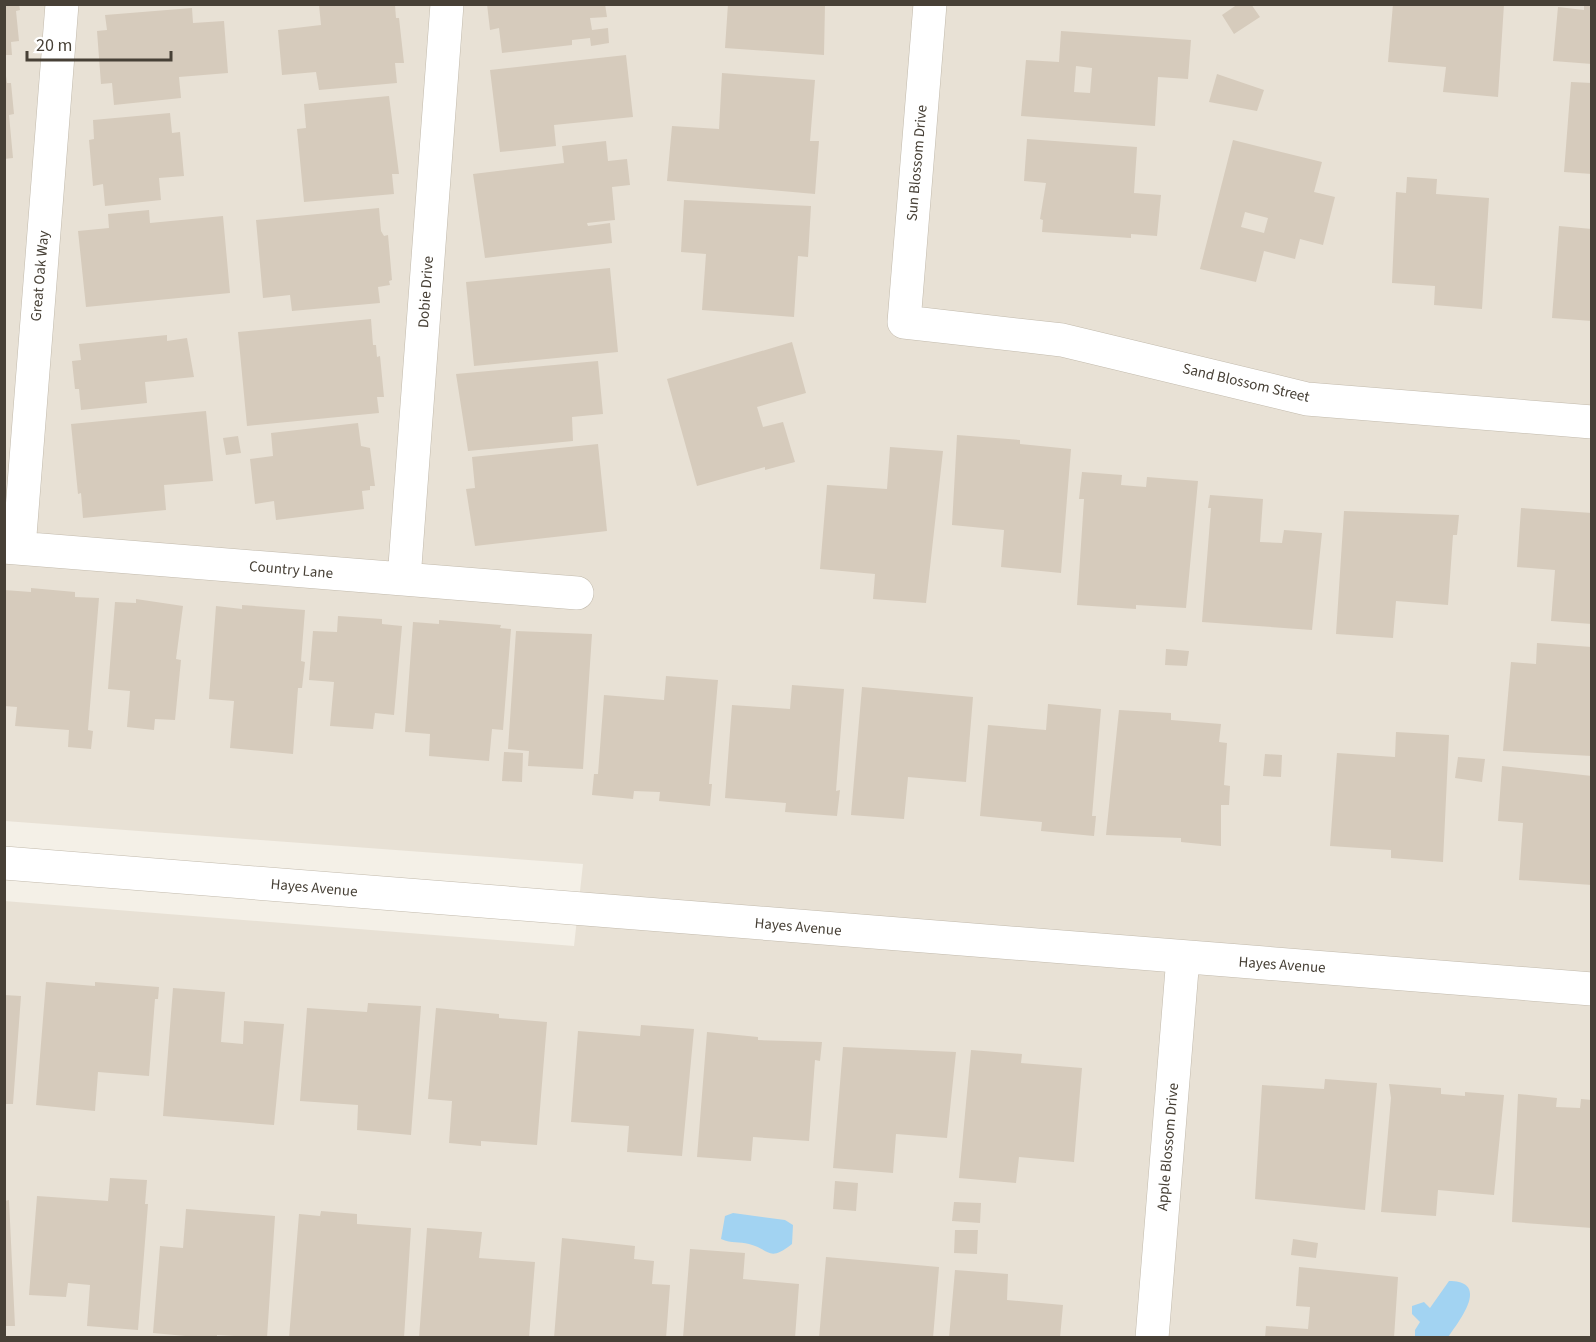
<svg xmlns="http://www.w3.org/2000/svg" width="1596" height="1342" viewBox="0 0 1596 1342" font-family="'Source Sans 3',sans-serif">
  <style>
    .residential { fill: #e8e1d5 }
    .water { fill: #a2d3f2 }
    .building { fill: #d6cbbc; fill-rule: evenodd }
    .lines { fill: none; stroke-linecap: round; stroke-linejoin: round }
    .minor-casing { stroke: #c2baac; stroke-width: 34 }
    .minor { stroke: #fff; stroke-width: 33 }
    .labels { text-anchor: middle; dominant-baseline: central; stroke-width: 4.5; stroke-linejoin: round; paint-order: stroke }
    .street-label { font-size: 15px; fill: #474036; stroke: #fff }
  </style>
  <rect width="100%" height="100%" fill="#f4f0e7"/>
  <path class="residential" d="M 5,5 L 1591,5 L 1591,1337 L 5,1337 L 4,901 L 574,946 L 583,864 L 5,821 Z"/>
  <path class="water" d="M 733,1213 L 785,1220 L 793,1225 L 792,1244 C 768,1263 770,1249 749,1244 C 739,1241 732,1244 721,1239 L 725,1216 Z
    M 1449,1281 C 1491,1281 1459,1321 1448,1337 L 1415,1337 L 1415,1330 L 1420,1322 L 1412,1314 L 1412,1306 L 1424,1302 L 1430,1308 Z"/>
  <path class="building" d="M 4,4 L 19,4 L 20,10 L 16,11 L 19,41 L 11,42 L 12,55 L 4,55 Z
    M 487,4 L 605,4 L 607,17 L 590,18 L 592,30 L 608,28 L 609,43 L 591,46 L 590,38 L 572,40 L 572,45 L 502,53 L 499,28 L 490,30 Z
    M 728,4 L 825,4 L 824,55 L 725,48 Z
    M 1238,4 L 1251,4 L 1260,17 L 1234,34 L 1222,15 Z
    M 1393,4 L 1504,4 L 1498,97 L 1443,92 L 1446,67 L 1388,62 Z
    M 1584,4 L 1592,4 L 1592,64 L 1553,61 L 1558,7 L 1584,10 Z
    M 319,5 L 395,5 L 396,18 L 399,18 L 404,63 L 395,63 L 397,83 L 319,90 L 316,72 L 282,75 L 278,30 L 321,25 Z
    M 192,8 L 193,23 L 224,21 L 228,73 L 179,77 L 181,98 L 114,105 L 112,83 L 101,84 L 97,31 L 107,30 L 105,15 Z
    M 1061,31 L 1191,40 L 1188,79 L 1158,77 L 1155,126 L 1021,116 L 1026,60 L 1059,62 ZM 1076,66 L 1092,68 L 1090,93 L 1074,92 Z
    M 626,55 L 633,117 L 554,125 L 556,146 L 500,152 L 490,70 Z
    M 722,73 L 815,80 L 810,141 L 819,141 L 815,194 L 667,181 L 672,126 L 719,129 Z
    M 1217,74 L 1264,90 L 1257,111 L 1209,102 Z
    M 6,76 L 7,83 L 11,83 L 14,114 L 9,115 L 13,158 L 4,159 Z
    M 1571,82 L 1592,83 L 1592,174 L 1564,172 Z
    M 389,96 L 399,174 L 392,174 L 394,194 L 304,202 L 297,129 L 306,128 L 304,104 Z
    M 170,113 L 172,133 L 180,132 L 184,176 L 159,178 L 161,200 L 105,206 L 103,184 L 93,186 L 89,140 L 94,139 L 93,120 Z
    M 1027,139 L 1137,147 L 1134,193 L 1161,195 L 1157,236 L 1131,234 L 1131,238 L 1042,232 L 1043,220 L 1040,219 L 1046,183 L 1024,181 Z
    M 1233,140 L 1322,162 L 1314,192 L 1335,197 L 1323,245 L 1300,239 L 1295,259 L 1264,251 L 1256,282 L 1200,269 ZM 1245,212 L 1268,218 L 1264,233 L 1241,227 Z
    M 606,141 L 608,161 L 627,159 L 630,185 L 612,187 L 615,220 L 587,223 L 588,226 L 610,223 L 612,243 L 485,258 L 473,174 L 564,163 L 562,146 Z
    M 1407,177 L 1437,179 L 1436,194 L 1489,198 L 1482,309 L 1434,305 L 1435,286 L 1392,283 L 1396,192 L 1406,193 Z
    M 684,200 L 811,206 L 808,257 L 798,256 L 794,317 L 702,310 L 706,254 L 681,252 Z
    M 379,208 L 381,231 L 384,236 L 388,235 L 392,280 L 389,281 L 390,285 L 378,287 L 380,303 L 292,311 L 290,295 L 263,298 L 256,220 Z
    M 149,210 L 150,223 L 223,216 L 230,293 L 86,307 L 78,231 L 109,228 L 108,214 Z
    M 1559,226 L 1592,229 L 1592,321 L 1552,318 Z
    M 610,268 L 618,352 L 474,366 L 466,282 Z
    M 371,319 L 373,345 L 376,345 L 377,357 L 380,356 L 384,397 L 377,397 L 379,413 L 247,426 L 238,332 Z
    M 167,335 L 167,341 L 187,338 L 194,377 L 145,382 L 147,403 L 81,410 L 79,389 L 75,389 L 72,361 L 81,360 L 79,344 Z
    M 792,342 L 806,393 L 757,407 L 763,427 L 783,422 L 795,462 L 765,470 L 765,467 L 697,486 L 667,379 Z
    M 598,361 L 603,414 L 572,417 L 573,441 L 468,451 L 456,374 Z
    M 206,411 L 213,481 L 164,485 L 166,510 L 83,518 L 81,493 L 78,494 L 71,424 Z
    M 358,423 L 361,446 L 370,448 L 375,486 L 370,486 L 370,490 L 362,491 L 364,509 L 276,520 L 274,501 L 255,504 L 250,459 L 273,456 L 271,433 Z
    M 957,435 L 1020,440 L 1020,444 L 1071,449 L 1061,573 L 1001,567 L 1004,530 L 952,525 Z
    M 238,436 L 241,453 L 226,455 L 223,438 Z
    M 598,444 L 607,531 L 475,546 L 466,489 L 475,488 L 472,457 Z
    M 890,447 L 943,451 L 926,603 L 873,599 L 875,574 L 820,569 L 827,485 L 887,489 Z
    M 1082,472 L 1122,475 L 1121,485 L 1146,487 L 1147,477 L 1198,481 L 1186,608 L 1136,605 L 1136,609 L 1077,605 L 1084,499 L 1079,499 Z
    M 1210,495 L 1263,499 L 1260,542 L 1282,543 L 1284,530 L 1322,533 L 1312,630 L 1202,622 L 1211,508 L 1208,508 Z
    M 1521,508 L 1592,513 L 1592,624 L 1551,621 L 1555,570 L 1517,567 Z
    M 1344,511 L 1459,515 L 1457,535 L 1453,535 L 1448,605 L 1396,601 L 1393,638 L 1336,634 Z
    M 31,588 L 75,592 L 75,597 L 99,598 L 88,730 L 93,731 L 91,749 L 68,747 L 69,730 L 15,726 L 17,707 L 4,706 L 4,590 L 31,592 Z
    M 136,599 L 183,606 L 176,659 L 181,660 L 175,720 L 155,719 L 154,730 L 127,727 L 130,691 L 108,689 L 115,602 L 136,603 Z
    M 242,605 L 305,610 L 301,661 L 305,662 L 302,688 L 298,688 L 293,754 L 230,748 L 234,701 L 209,699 L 216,606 L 242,609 Z
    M 338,616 L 382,619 L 382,624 L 402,626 L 394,715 L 375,713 L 373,729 L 330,726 L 334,682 L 309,680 L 313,631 L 337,632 Z
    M 439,620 L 501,625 L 500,628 L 511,629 L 503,730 L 492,729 L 489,761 L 429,756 L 430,734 L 405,732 L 413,622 L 439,624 Z
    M 516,631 L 592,634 L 583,769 L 528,766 L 529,751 L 508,749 Z
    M 1537,643 L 1592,647 L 1592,756 L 1503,751 L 1511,662 L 1536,664 Z
    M 1166,649 L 1189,651 L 1187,666 L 1165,665 Z
    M 666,676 L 718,680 L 709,784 L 712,784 L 710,806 L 659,801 L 660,792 L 634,791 L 633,799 L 592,795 L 594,774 L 598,774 L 604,695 L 664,700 Z
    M 792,685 L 844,689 L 836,791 L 840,790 L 837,816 L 785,812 L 786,803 L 725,798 L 732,705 L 790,709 Z
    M 862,687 L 973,697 L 966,782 L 908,777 L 904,819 L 851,815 Z
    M 1048,704 L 1101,709 L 1092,816 L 1096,816 L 1094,836 L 1041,831 L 1042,822 L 980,816 L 988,725 L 1046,730 Z
    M 1119,710 L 1171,713 L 1171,720 L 1221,724 L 1219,742 L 1227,743 L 1224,785 L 1230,786 L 1229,805 L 1221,805 L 1221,846 L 1181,842 L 1181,838 L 1106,835 Z
    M 1396,732 L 1449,735 L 1443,862 L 1391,858 L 1391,850 L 1330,846 L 1337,753 L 1395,757 Z
    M 504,752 L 523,753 L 522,782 L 502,781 Z
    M 1265,754 L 1282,755 L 1281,777 L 1263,776 Z
    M 1458,757 L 1485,759 L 1482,782 L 1455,778 Z
    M 1502,766 L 1592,776 L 1592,885 L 1519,880 L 1523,823 L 1498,821 Z
    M 46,982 L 95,986 L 95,982 L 159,987 L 158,999 L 155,999 L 149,1076 L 98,1072 L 95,1111 L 36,1105 Z
    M 173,988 L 225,992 L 221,1042 L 243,1044 L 244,1021 L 284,1024 L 274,1125 L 163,1116 Z
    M 4,995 L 21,996 L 13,1104 L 4,1104 Z
    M 368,1003 L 421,1006 L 411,1135 L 357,1130 L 358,1105 L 300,1101 L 307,1008 L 367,1012 Z
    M 436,1008 L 499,1014 L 499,1018 L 547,1022 L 537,1145 L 481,1141 L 481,1146 L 449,1143 L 452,1101 L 428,1099 Z
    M 641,1025 L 694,1029 L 682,1156 L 627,1152 L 629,1126 L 571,1122 L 578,1031 L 640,1036 Z
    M 707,1032 L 758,1037 L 758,1040 L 822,1042 L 820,1061 L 815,1060 L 809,1141 L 753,1137 L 751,1161 L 697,1157 Z
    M 843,1047 L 956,1052 L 947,1138 L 896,1134 L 893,1173 L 833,1168 Z
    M 971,1050 L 1022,1054 L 1021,1063 L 1082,1068 L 1074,1162 L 1019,1157 L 1016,1183 L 959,1178 Z
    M 1325,1079 L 1377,1083 L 1365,1210 L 1255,1199 L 1262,1085 L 1324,1089 Z
    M 1389,1084 L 1441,1088 L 1441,1094 L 1465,1096 L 1465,1092 L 1504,1095 L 1494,1195 L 1438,1190 L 1436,1216 L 1381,1212 L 1391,1098 Z
    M 1518,1094 L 1557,1098 L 1556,1107 L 1580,1108 L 1581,1099 L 1592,1100 L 1592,1228 L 1512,1222 Z
    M 110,1178 L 147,1180 L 145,1204 L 148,1204 L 138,1330 L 87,1326 L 90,1285 L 68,1283 L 66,1297 L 29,1295 L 37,1196 L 108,1201 Z
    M 835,1181 L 858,1183 L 856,1211 L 833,1209 Z
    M 9,1200 L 15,1326 L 4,1326 L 4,1201 Z
    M 954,1202 L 981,1203 L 980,1223 L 952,1221 Z
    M 186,1209 L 275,1216 L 267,1338 L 217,1335 L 217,1338 L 207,1338 L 153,1333 L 160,1246 L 183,1248 Z
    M 321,1211 L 357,1214 L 357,1224 L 411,1228 L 404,1338 L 289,1338 L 299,1214 L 320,1216 Z
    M 427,1228 L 482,1232 L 479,1258 L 535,1262 L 529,1338 L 419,1338 Z
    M 955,1230 L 978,1230 L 977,1254 L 954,1253 Z
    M 562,1238 L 635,1246 L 634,1259 L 654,1261 L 652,1284 L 670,1285 L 666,1338 L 554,1338 Z
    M 1293,1239 L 1318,1243 L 1316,1258 L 1291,1255 Z
    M 690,1249 L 745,1253 L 743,1279 L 799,1284 L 795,1338 L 683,1338 Z
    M 826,1257 L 939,1267 L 933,1338 L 819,1338 Z
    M 1299,1267 L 1398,1277 L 1394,1338 L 1265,1338 L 1266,1326 L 1308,1329 L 1310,1307 L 1296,1306 Z
    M 955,1270 L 1008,1274 L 1007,1300 L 1063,1305 L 1060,1338 L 949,1338 Z"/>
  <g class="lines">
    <defs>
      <path id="minor" d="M 930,4 L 904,322 L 1062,340 L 1307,399 L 1592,422
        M 4,547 L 577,593
        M 19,548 L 62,4
        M 404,579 L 447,4
        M 4,863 L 1592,989
        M 1152,1338 L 1183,957"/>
    </defs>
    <use href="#minor" class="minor-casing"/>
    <use href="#minor" class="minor"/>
  </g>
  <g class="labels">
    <g class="street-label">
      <text transform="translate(917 163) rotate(-85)">Sun Blossom Drive</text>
      <text transform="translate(40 276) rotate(-85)">Great Oak Way</text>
      <text transform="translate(426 292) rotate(-86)">Dobie Drive</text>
      <text transform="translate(1246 383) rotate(13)">Sand Blossom Street</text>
      <text transform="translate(291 570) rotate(5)">Country Lane</text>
      <text transform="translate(314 888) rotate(5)">Hayes Avenue</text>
      <text transform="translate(798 927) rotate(5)">Hayes Avenue</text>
      <text transform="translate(1282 965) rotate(4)">Hayes Avenue</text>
      <text transform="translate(1168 1147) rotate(-85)">Apple Blossom Drive</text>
    </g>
  </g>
  <rect width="1596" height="1342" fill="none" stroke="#474036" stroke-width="12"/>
  <path d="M27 51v9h144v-9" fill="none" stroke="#474036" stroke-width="3"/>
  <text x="36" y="51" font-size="18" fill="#474036" stroke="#ffffff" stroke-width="4.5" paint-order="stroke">20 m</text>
</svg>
